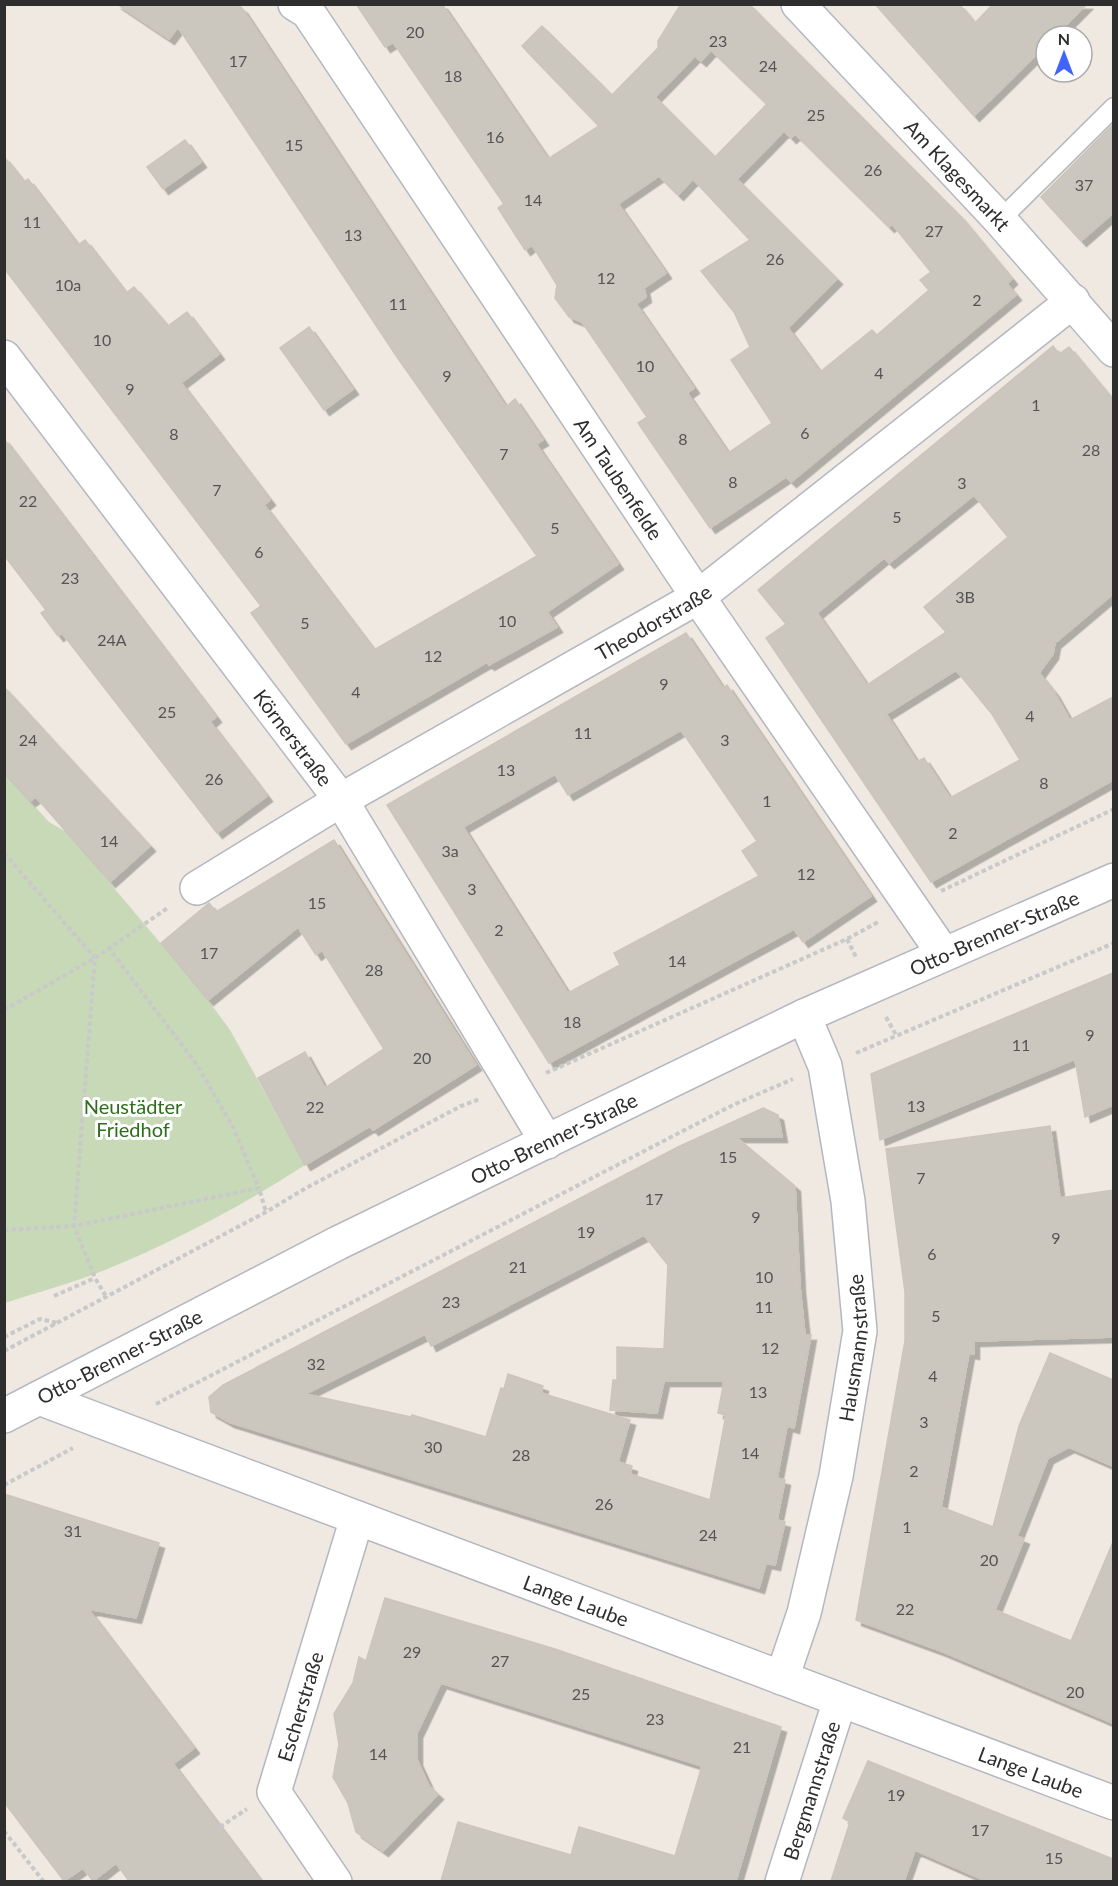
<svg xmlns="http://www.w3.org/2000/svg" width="1118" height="1886" viewBox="0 0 1118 1886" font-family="Lato,sans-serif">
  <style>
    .cemetery { fill: #c8d9b8 }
    .building { fill: #cbc7bf; stroke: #cbc5ba; stroke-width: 1.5; fill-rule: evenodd; filter: url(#shadow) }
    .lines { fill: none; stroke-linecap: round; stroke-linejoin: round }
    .service-casing { stroke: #b4b7c1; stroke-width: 21 }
    .minor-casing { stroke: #b4b7c1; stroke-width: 36 }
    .tertiary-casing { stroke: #b4b7c1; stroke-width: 36 }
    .path { stroke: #c9c9c9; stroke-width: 4; stroke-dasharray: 4.5 3; stroke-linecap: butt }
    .service { stroke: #fff; stroke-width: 18 }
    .minor { stroke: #fff; stroke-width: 33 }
    .tertiary { stroke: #fff; stroke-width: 33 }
    .labels { text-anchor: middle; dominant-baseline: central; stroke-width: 6; stroke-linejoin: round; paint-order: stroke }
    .number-label { font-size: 16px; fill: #555452 }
    .street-label { font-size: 20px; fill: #2e2e2e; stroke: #fff }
    .park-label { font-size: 20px; fill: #2c6e1b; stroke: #fff }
  </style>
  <defs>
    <filter id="shadow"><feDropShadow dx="5.5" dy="5.5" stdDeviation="0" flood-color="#0004"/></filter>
  </defs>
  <rect width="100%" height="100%" fill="#efe9e1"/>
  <path class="cemetery" d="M 4,773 L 49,822 L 68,833 L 208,1000 L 230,1030 L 305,1165 C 242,1206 176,1241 105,1270 C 73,1283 38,1292 5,1303 Z"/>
  <path class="building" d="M 117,4 L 236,4 L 242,8 L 506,407 L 515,399 L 543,440 L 536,444 L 618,564 L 547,612 L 557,627 L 489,665 L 487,662 L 346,744 L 251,613 L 261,606 L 4,268 L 4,157 L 24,182 L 28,179 L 78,245 L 85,240 L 126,293 L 134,287 L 168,326 L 187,312 L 219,354 L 181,383 L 270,500 L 264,505 L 374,650 L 537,556 L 397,357 L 178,27 L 169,39 Z
    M 356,4 L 442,4 L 548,159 L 599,126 L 522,46 L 542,26 L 612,95 L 658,48 L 658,41 L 681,4 L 749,4 L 960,216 L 1012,279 L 1007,284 L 1016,295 L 791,482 L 786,477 L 710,528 L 638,423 L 647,417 L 582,322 L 569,317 L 555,298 L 557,285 L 532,245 L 525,250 L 498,208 L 504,204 L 393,42 L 385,47 ZM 711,50 L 767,104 L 715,157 L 655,97 L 695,56 L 701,61 ZM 784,131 L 791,138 L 795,134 L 889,227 L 892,224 L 931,272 L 920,280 L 929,290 L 877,335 L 872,330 L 820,372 L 788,328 L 837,279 L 737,179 ZM 659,176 L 678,195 L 693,179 L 750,240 L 701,271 L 734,312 L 750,347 L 731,360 L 772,423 L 728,453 L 687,393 L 694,388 L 636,304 L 646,297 L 644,288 L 666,273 L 618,204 Z
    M 875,4 L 959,4 L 975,23 L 993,4 L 1087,4 L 1055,36 L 1046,36 L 1046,45 L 974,116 Z
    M 1113,124 L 1113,213 L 1081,241 L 1041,197 Z
    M 185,140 L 201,162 L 163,189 L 147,167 Z
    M 309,327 L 353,389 L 324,410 L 280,348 Z
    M 1053,346 L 1059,354 L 1069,347 L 1113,400 L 1113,594 L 1055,643 L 1053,654 L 1039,673 L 1054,692 L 1070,720 L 1113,697 L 1113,780 L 931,882 L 766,638 L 786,624 L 758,590 ZM 974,495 L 1008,537 L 924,607 L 946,632 L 867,685 L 817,613 L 884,558 L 889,563 ZM 956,670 L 992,714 L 1020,760 L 950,798 L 924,758 L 917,762 L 886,714 Z
    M 4,439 L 207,705 L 216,717 L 210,722 L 267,796 L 217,833 L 62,633 L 58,636 L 41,613 L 46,610 L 4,555 Z
    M 686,633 L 723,688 L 727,685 L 871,896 L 803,942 L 794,929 L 549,1063 L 387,805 ZM 681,730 L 757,841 L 742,851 L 759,876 L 614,953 L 620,965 L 568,993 L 463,827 L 555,774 L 568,795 Z
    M 4,687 L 150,846 L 110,882 L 36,797 L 30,801 L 4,773 Z
    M 334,840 L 476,1065 L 373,1130 L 370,1126 L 305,1165 L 258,1078 L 305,1052 L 325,1088 L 384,1049 L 322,950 L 316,955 L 298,927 L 208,1000 L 161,943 L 209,903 L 216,912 Z
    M 1113,973 L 1113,1105 L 1085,1117 L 1075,1059 L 880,1140 L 871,1074 Z
    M 763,1108 L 778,1115 L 782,1137 L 736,1137 L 795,1186 L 800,1287 L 805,1335 L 811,1335 L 794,1428 L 787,1426 L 777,1478 L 785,1480 L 777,1520 L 785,1522 L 775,1565 L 766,1563 L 759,1588 L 229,1422 L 211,1412 L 209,1397 L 223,1385 L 678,1147 ZM 644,1235 L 668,1265 L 664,1349 L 617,1347 L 617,1380 L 613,1380 L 610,1410 L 657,1413 L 664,1381 L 724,1381 L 718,1413 L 726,1415 L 710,1500 L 630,1474 L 632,1466 L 618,1462 L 630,1420 L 541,1393 L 543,1386 L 508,1374 L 504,1389 L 501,1388 L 486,1437 L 412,1415 L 411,1417 L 305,1394 L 425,1334 L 431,1346 Z
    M 1050,1126 L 1060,1198 L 1113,1190 L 1113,1337 L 974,1341 L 974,1354 L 969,1353 L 941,1507 L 993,1527 L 1019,1426 L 1050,1353 L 1113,1380 L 1113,1466 L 1069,1447 L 1048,1458 L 1017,1536 L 1024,1539 L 995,1610 L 1071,1641 L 1113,1542 L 1113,1723 L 941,1651 L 856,1620 L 905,1341 L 905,1292 L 886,1149 Z
    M 4,1494 L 159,1543 L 136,1618 L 88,1609 L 194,1748 L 173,1764 L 261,1881 L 129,1881 L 116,1863 L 93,1881 L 83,1868 L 64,1881 L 4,1802 Z
    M 385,1598 L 555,1649 L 781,1727 L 736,1881 L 441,1881 L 458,1822 L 571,1855 L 579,1827 L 675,1856 L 702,1766 L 441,1683 L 417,1733 L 417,1760 L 429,1786 L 438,1794 L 383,1851 L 356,1832 L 348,1803 L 333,1777 L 339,1745 L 334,1714 L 353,1683 L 359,1657 L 366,1661 Z
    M 868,1761 L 1113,1859 L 1113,1881 L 986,1881 L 915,1850 L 904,1881 L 831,1881 L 850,1822 L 843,1818 Z"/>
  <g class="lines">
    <defs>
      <path id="service" d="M 1000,220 L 1114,107"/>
      <g id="minor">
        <path id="s1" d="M 295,4 L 308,12 L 698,597 L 943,953"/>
        <path id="s2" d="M 798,4 L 1000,220 L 1114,350"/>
        <path id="s3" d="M 4,357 L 341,800 L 547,1142"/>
        <path id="s4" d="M 197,888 L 341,800 L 698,597 L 1073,301"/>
        <path id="s5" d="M 39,1398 L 1114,1803"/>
        <path id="s6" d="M 782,1678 L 804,1613 L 836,1476 L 860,1331 L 848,1201 L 825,1066 L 804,1016"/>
        <path id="s7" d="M 335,1882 L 274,1792 L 357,1518"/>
        <path id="s8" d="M 782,1882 L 840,1700"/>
      </g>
      <g id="tertiary">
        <path id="s9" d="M 4,1416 L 338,1243 L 804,1016 L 1114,880"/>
      </g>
    </defs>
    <use href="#service" class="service-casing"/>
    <use href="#minor" class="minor-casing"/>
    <use href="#tertiary" class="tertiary-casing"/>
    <path class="path" d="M 4,853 L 95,958 L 74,1226 L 95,1278 L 107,1298
      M 941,891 L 1114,809
      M 847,939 L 856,957
      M 108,947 L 197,1065 L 233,1127 L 259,1188
      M 4,1010 L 95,958 L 169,907
      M 886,1017 L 896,1035
      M 856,1053 L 1114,943
      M 546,1073 L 847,939 L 880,921
      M 4,1230 L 74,1226 L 259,1188 L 266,1212
      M 54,1296 L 95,1278
      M 4,1337 L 40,1319 L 58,1323
      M 4,1351 L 266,1212 L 306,1188 L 461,1106 L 480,1099
      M 156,1404 L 733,1105 L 793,1079
      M 4,1485 L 73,1448
      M 220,1827 L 247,1809
      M 4,1831 L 44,1882"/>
    <use href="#service" class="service"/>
    <use href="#minor" class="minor"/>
    <use href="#tertiary" class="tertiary"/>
  </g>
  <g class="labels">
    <g class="number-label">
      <text x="415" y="31">20</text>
      <text x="718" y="40">23</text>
      <text x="238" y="60">17</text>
      <text x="768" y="65">24</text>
      <text x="453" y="75">18</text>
      <text x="816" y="114">25</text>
      <text x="495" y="136">16</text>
      <text x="294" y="144">15</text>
      <text x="873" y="169">26</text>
      <text x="1084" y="184">37</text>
      <text x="533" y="199">14</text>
      <text x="32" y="221">11</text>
      <text x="934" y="230">27</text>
      <text x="353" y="234">13</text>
      <text x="775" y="258">26</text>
      <text x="606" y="277">12</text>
      <text x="68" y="284">10a</text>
      <text x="977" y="299">2</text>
      <text x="398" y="303">11</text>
      <text x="102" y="339">10</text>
      <text x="645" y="365">10</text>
      <text x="879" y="372">4</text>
      <text x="447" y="375">9</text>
      <text x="130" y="388">9</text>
      <text x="1036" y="404">1</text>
      <text x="805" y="432">6</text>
      <text x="174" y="433">8</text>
      <text x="683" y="438">8</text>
      <text x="1091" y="449">28</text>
      <text x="504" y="453">7</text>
      <text x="733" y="481">8</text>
      <text x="962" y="482">3</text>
      <text x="217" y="489">7</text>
      <text x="28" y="500">22</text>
      <text x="897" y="516">5</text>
      <text x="555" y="527">5</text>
      <text x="259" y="551">6</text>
      <text x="70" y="577">23</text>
      <text x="965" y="596">3B</text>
      <text x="507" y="620">10</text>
      <text x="305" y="622">5</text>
      <text x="112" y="639">24A</text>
      <text x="433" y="655">12</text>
      <text x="664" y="683">9</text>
      <text x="356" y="691">4</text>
      <text x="167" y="711">25</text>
      <text x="1030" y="715">4</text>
      <text x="583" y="732">11</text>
      <text x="28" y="739">24</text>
      <text x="725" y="739">3</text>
      <text x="506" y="769">13</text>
      <text x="214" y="778">26</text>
      <text x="1044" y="782">8</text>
      <text x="767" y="800">1</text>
      <text x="953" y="832">2</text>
      <text x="109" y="840">14</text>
      <text x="450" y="850">3a</text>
      <text x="806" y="873">12</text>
      <text x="472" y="888">3</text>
      <text x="317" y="902">15</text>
      <text x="499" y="929">2</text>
      <text x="209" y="952">17</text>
      <text x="677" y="960">14</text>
      <text x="374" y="969">28</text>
      <text x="572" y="1021">18</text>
      <text x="1090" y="1034">9</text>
      <text x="1021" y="1044">11</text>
      <text x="422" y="1057">20</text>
      <text x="916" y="1105">13</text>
      <text x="315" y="1106">22</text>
      <text x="728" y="1156">15</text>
      <text x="921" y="1177">7</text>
      <text x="654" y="1198">17</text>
      <text x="756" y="1216">9</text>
      <text x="586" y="1231">19</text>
      <text x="1056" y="1237">9</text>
      <text x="932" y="1253">6</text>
      <text x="518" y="1266">21</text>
      <text x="764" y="1276">10</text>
      <text x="451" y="1301">23</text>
      <text x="764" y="1306">11</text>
      <text x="936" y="1315">5</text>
      <text x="770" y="1347">12</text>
      <text x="316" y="1363">32</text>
      <text x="933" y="1375">4</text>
      <text x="758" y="1391">13</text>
      <text x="924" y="1421">3</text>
      <text x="433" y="1446">30</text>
      <text x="750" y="1452">14</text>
      <text x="521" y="1454">28</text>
      <text x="914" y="1470">2</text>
      <text x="604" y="1503">26</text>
      <text x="907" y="1526">1</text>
      <text x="73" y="1530">31</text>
      <text x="708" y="1534">24</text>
      <text x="989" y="1559">20</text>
      <text x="905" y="1608">22</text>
      <text x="412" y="1651">29</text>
      <text x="500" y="1660">27</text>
      <text x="1075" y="1691">20</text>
      <text x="581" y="1693">25</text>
      <text x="655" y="1718">23</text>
      <text x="742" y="1746">21</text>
      <text x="378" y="1753">14</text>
      <text x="896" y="1794">19</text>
      <text x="980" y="1829">17</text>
      <text x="1054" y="1857">15</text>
    </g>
    <g class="street-label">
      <text stroke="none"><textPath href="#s2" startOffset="234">Am Klagesmarkt</textPath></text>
      <text stroke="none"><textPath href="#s1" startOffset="576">Am Taubenfelde</textPath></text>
      <text stroke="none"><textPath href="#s4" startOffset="528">Theodorstraße</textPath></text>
      <text stroke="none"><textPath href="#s3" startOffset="478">Körnerstraße</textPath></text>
      <text stroke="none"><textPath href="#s9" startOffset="1102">Otto-Brenner-Straße</textPath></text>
      <text stroke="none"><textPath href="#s9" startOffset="616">Otto-Brenner-Straße</textPath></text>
      <text stroke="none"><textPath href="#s6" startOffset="339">Hausmannstraße</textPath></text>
      <text stroke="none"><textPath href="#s9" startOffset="130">Otto-Brenner-Straße</textPath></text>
      <text stroke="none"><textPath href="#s5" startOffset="574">Lange Laube</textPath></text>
      <text stroke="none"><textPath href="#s7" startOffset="198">Escherstraße</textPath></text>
      <text stroke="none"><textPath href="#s5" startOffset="1060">Lange Laube</textPath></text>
      <text stroke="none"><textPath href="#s8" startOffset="96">Bergmannstraße</textPath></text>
    </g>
    <g class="park-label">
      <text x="133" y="1106">Neustädter<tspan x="133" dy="23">Friedhof</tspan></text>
    </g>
  </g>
  <rect width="1118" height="1886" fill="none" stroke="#2e2e2e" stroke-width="12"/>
  <g transform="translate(1064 54)"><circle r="28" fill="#ffffff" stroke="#ababab" stroke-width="1.5"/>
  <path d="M0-4.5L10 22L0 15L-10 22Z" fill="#4264fb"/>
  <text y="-9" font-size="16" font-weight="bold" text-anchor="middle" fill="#2e2e2e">N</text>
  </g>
</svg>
